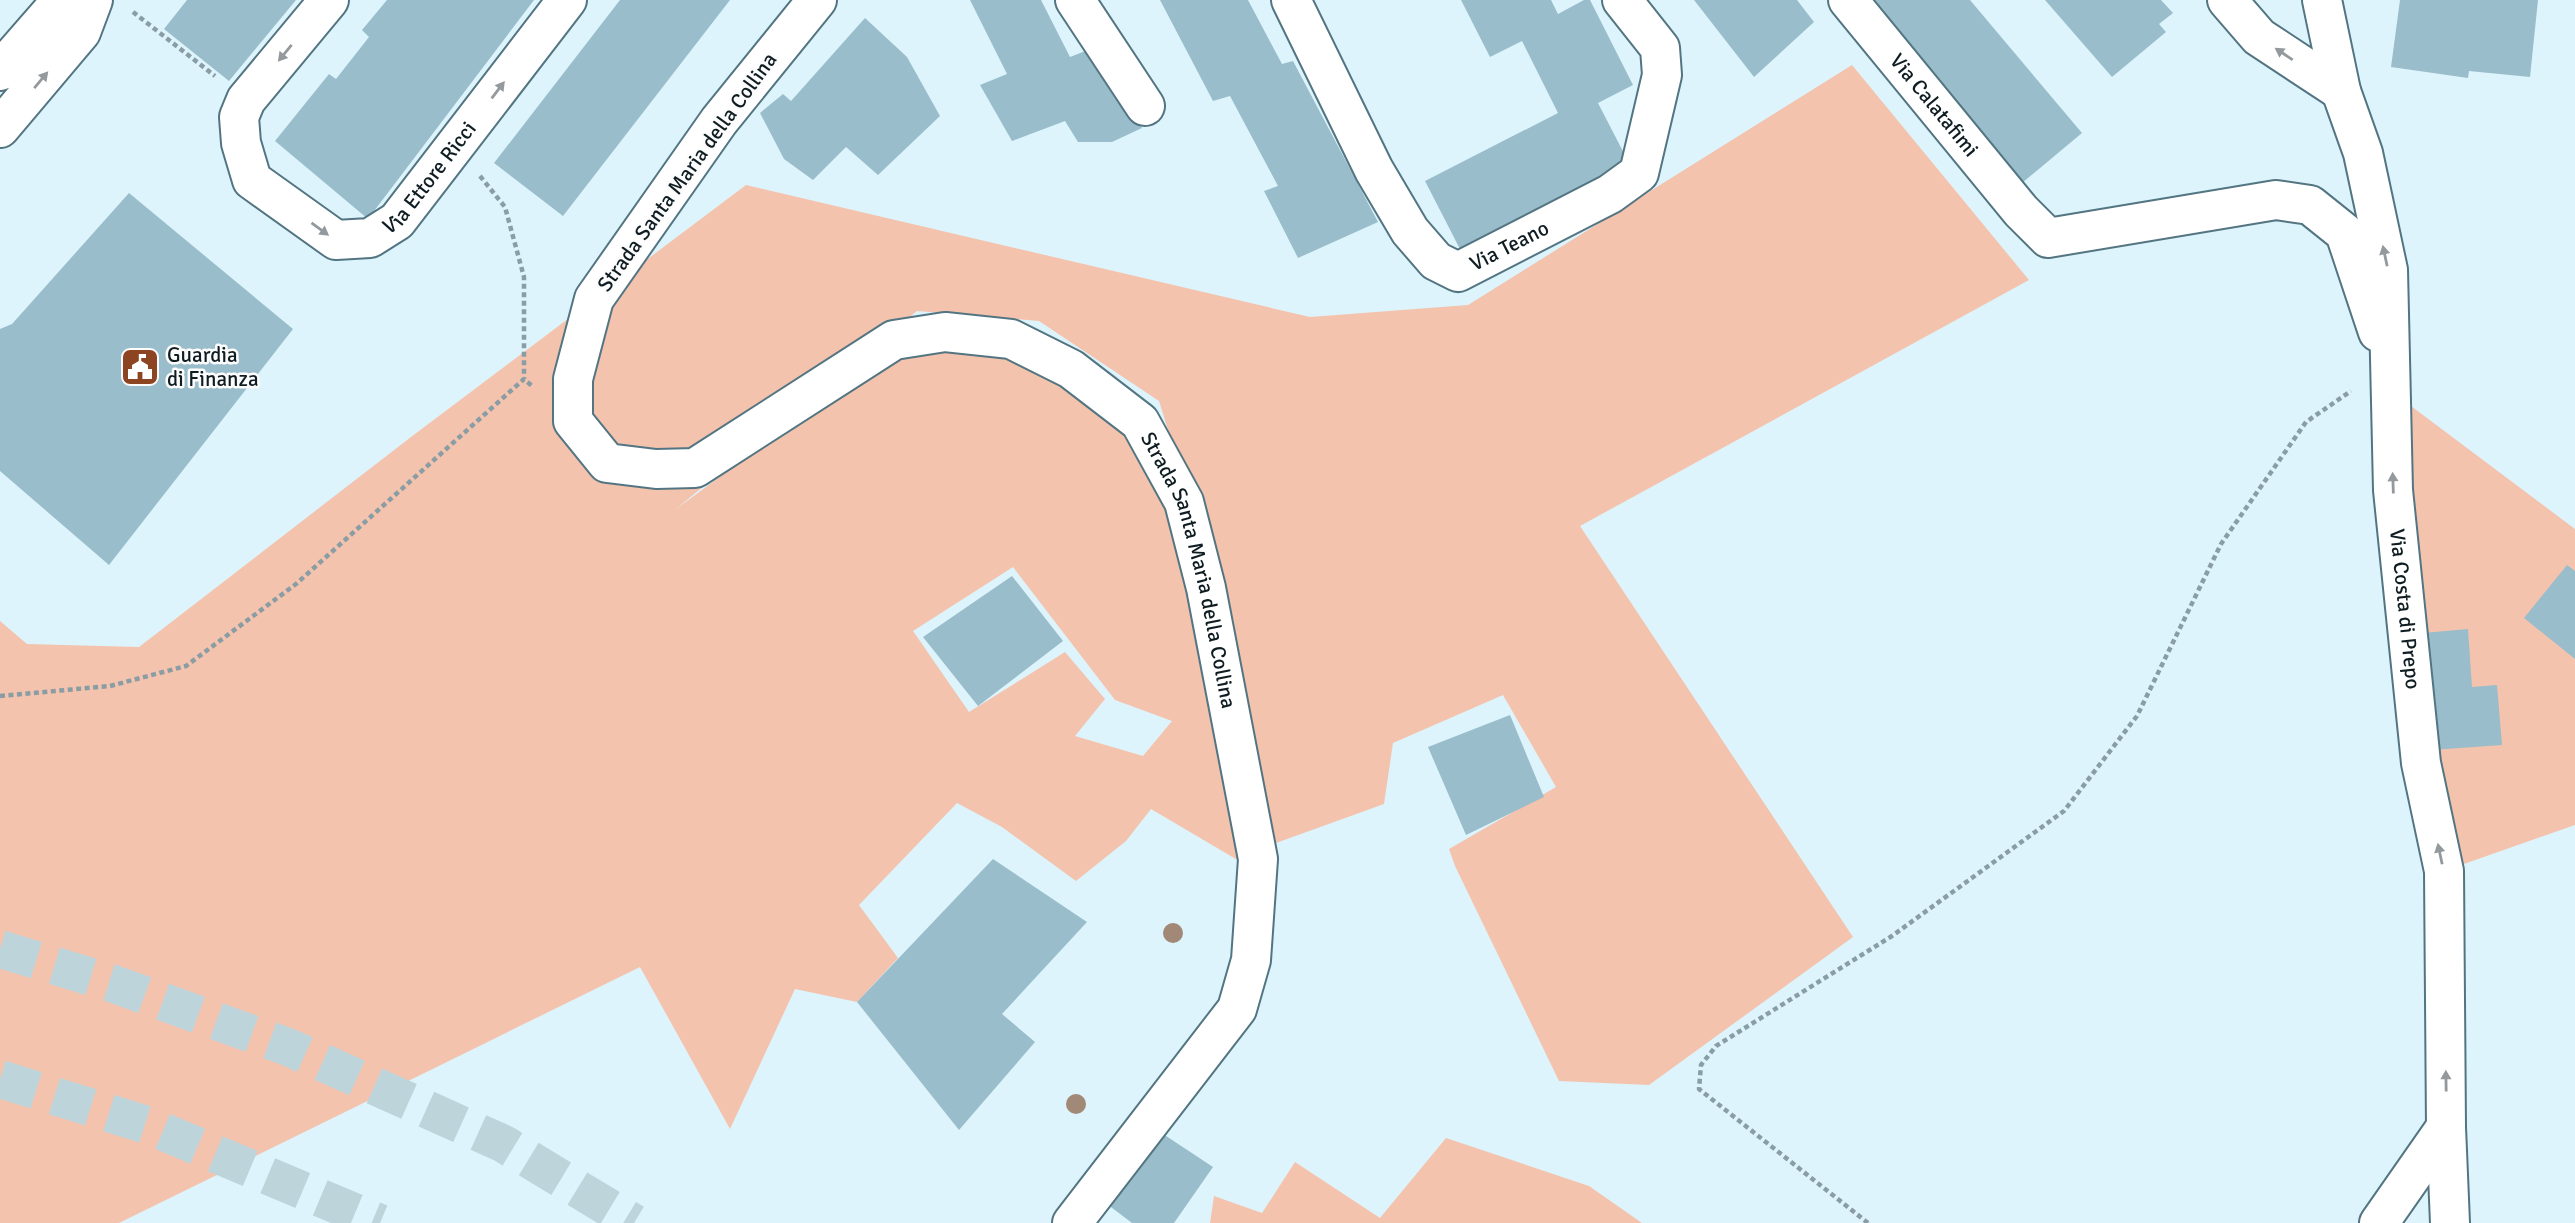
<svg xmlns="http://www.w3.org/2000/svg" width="2575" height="1223" viewBox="0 0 2575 1223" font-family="Signika,sans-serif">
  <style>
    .green { fill: #f4c3ad; fill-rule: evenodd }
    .building { fill: #99bdcb }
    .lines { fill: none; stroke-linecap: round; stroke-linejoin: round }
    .highway-tunnel { stroke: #bed4db; stroke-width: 38; stroke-dasharray: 38 19; stroke-linecap: butt }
    .minor-casing { stroke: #537582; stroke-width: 42 }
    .major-casing { stroke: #537582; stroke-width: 42 }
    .path { stroke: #8a9da4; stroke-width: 4.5; stroke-dasharray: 5 3.5; stroke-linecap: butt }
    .minor { stroke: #fff; stroke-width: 38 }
    .major { stroke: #fff; stroke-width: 38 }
    .tree { fill: #a28876 }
    .oneway { fill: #93999c }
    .labels { text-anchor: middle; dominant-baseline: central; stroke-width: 5; stroke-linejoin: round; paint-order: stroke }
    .street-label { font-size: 21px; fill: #0f1d22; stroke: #fcfcfc }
    .poi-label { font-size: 21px; fill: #0f1d22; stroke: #fcfcfc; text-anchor: start }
  </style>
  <rect width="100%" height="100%" fill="#ddf4fc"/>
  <path class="green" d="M 1852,65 L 2029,280 L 1580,526 L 1853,937 L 1649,1085 L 1559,1081 L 1455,866 L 1449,849 L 1556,787 L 1503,695 L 1393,743 L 1384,804 L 1276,843 L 1215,581 L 1159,401 L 1039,321 L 917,311 L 676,509 L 799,419 L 891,356 L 1011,339 L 1140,422 L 1184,502 L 1246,865 L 1151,809 L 1126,841 L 1076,881 L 1002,827 L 957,803 L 859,905 L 898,958 L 857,1002 L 795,989 L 730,1129 L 640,967 L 119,1223 L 0,1223 L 0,621 L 27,644 L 139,647 L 411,437 L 746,185 L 1310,317 L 1468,305 ZM 1013,567 L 1115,700 L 1172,721 L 1143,756 L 1075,736 L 1105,699 L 1065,652 L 969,712 L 913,631 Z
    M 2391,391 L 2575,529 L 2575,825 L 2444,871 Z
    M 1446,1138 L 1589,1186 L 1642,1223 L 1210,1223 L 1214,1196 L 1262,1213 L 1295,1162 L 1380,1218 Z"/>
  <path class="building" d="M 187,0 L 296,0 L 229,81 L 164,29 Z
    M 387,0 L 534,0 L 368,219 L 275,141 L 329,74 L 336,79 L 369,37 L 362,30 Z
    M 620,0 L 730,0 L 563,216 L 494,163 Z
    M 970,0 L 1041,0 L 1070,57 L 1093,48 L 1142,128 L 1112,142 L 1078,142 L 1065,121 L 1012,141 L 980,85 L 1007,74 Z
    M 1160,0 L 1248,0 L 1282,64 L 1293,61 L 1378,222 L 1298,258 L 1264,191 L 1278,186 L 1230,96 L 1213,101 Z
    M 1461,0 L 1551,0 L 1558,14 L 1584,0 L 1590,0 L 1633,85 L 1598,103 L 1630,165 L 1461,251 L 1425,181 L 1558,113 L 1522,41 L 1490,57 Z
    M 1694,0 L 1797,0 L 1814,22 L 1754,77 Z
    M 1868,0 L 1970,0 L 2082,133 L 2022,183 Z
    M 2045,0 L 2161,0 L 2173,13 L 2159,24 L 2166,32 L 2112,77 Z
    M 2400,0 L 2538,0 L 2530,77 L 2469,71 L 2468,78 L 2391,67 Z
    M 865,18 L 907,57 L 940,116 L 878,175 L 846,147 L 813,180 L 784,159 L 760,113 L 783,94 L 791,101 Z
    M 129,193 L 293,329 L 109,565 L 0,471 L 0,329 L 12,324 Z
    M 2567,565 L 2575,571 L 2575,659 L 2524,618 Z
    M 1012,576 L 1063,641 L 978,706 L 923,637 Z
    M 2468,629 L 2472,687 L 2497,685 L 2502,745 L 2432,750 L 2423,633 Z
    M 1510,715 L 1544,797 L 1466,835 L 1428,747 Z
    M 993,859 L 1087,922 L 1002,1014 L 1035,1042 L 959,1130 L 857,1002 Z
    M 1160,1132 L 1213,1167 L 1174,1223 L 1132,1223 L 1107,1204 Z"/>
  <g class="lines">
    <path class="highway-tunnel" d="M 0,949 L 111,983 L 288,1047 L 504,1144 L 634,1223
      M 0,1079 L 147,1125 L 380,1223"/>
    <defs>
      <g id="minor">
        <path id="s1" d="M 329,0 L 246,100 L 239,117 L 241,143 L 252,180 L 336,240 L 370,238 L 397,221 L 567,0"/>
        <path id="s2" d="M 817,0 L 719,121 L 594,299 L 573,379 L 573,421 L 607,463 L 656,469 L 695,468 L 894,340 L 945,332 L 1011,339 L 1071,369 L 1140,422 L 1184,502 L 1206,588 L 1258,859 L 1251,960 L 1237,1009 L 1072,1223"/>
        <path d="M 1075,0 L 1145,106"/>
        <path id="s3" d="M 1291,0 L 1374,170 L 1410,231 L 1436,261 L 1458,272 L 1610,194 L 1639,173 L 1662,75 L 1660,48 L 1622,0"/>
        <path id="s4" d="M 1848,0 L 2021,211 L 2048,238 L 2276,200 L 2310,205 L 2345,233 L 2378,332"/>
        <path d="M 2227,0 L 2259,37 L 2341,91"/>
        <path id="s5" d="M 2322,0 L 2341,91 L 2363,153 L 2388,270 L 2393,490 L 2421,763 L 2444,871 L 2446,1127 L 2450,1223"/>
        <path d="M 2379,1223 L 2446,1127"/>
      </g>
      <path id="major" d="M 0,71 L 54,9 L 65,0
        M 0,128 L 81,32 L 93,0"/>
    </defs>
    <use href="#minor" class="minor-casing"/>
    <use href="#major" class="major-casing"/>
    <path class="path" d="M 133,12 L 215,76
      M 480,176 L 505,207 L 524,277 L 524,379
      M 0,696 L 110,686 L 186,666 L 296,584 L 524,379 L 532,386
      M 1868,1223 L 1699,1089 L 1701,1065 L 1716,1046 L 1892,936 L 2064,811 L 2137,716 L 2221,544 L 2306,422 L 2351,391"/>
    <use href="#minor" class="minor"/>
    <use href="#major" class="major"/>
  </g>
  <g class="tree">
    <circle cx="1173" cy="933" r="10"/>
    <circle cx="1076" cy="1104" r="10"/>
  </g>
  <defs><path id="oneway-solid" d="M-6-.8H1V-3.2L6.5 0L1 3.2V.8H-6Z" transform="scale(1.75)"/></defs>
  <g class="oneway">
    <use href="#oneway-solid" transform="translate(285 53) rotate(129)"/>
    <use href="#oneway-solid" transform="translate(2284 54) rotate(-146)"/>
    <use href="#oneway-solid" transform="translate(41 80) rotate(-50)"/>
    <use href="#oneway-solid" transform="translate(498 90) rotate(-53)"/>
    <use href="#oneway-solid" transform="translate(320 229) rotate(36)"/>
    <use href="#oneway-solid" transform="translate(2385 256) rotate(-102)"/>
    <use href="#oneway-solid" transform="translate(2393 483) rotate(-92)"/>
    <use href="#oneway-solid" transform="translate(2440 854) rotate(-102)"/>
    <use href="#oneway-solid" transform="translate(2446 1081) rotate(-91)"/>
  </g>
  <defs>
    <symbol id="civic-square" viewBox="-11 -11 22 22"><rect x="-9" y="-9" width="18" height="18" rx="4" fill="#8c4421" stroke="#fcfcfc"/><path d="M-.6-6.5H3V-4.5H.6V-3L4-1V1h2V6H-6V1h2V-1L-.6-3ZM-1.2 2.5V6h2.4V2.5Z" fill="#fff"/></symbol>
  </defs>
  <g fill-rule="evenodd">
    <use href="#civic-square" x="118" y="345" width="44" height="44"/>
  </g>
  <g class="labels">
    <g class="street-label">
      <text stroke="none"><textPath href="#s4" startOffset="136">Via Calatafimi</textPath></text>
      <text transform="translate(687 172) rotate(-54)">Strada Santa Maria della Collina</text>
      <text stroke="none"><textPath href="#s1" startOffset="436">Via Ettore Ricci</textPath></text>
      <text stroke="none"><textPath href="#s3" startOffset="382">Via Teano</textPath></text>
      <text stroke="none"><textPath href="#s2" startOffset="1307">Strada Santa Maria della Collina</textPath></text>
      <text stroke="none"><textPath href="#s5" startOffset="618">Via Costa di Prepo</textPath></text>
    </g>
    <g class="poi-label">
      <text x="167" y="355">Guardia<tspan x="167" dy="24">di Finanza</tspan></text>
    </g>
  </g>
</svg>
